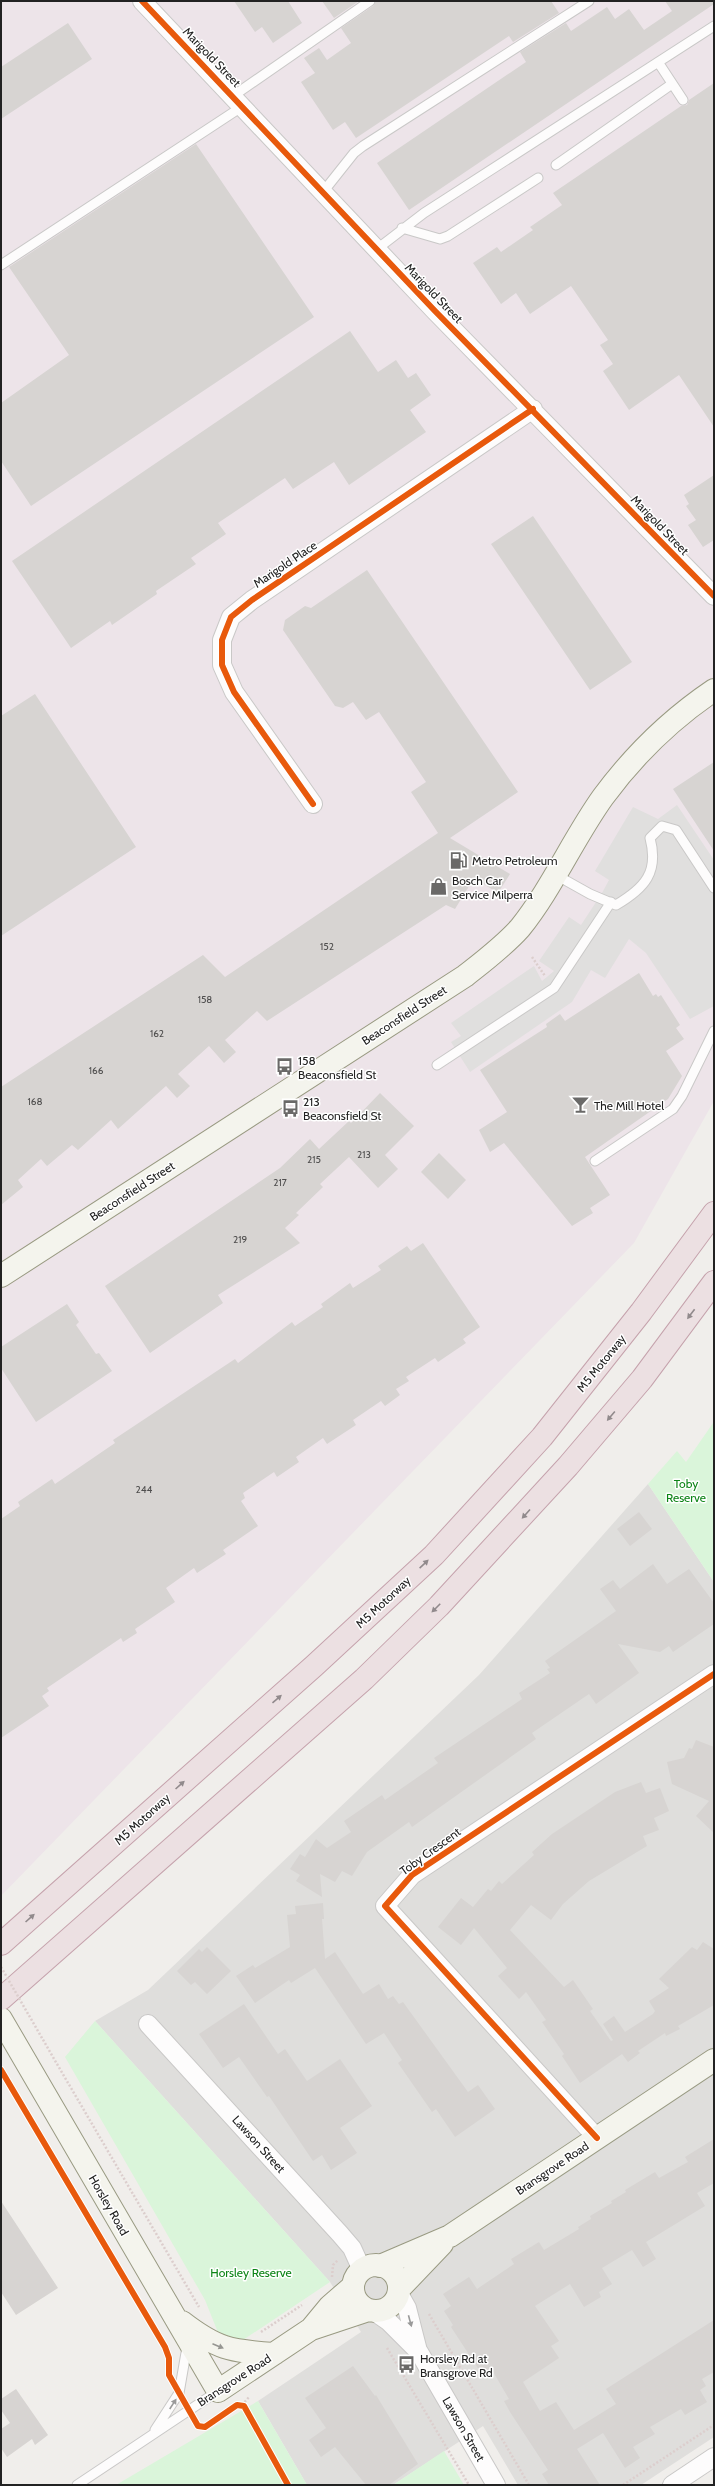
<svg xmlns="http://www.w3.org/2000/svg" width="715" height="2486" viewBox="0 0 715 2486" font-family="Cabin,sans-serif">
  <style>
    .residential { fill: #dfdedc }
    .industrial { fill: #ede4e9 }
    .park { fill: #daf5da }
    .parking { fill: #e0dfde }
    .building { fill: #d7d4d2 }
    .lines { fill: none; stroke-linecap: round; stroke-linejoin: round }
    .service-casing { stroke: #c9c8c7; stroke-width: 11 }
    .minor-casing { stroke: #c9c8c7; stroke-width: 20 }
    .secondary-casing { stroke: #999a82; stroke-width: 24 }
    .motorway-casing { stroke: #c5a2ac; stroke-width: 24 }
    .path { stroke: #dccecd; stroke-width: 2.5; stroke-dasharray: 2 2; stroke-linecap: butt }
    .service { stroke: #fdfcfc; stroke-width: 9 }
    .minor { stroke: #fdfcfc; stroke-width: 18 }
    .secondary { stroke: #f4f4ed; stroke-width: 22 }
    .motorway { stroke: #ece0e2; stroke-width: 22 }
    .path-bridge { stroke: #dccecd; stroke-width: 2.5; stroke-dasharray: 2 2; stroke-linecap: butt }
    .cycleway-casing { stroke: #fff; stroke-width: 8 }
    .cycleway { stroke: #e8590c; stroke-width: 6 }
    .oneway { fill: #918a8c }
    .oneway2 { fill: #9a9a9a }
    .oneway3 { fill: #969692 }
    .labels { text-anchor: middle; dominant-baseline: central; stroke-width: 3; stroke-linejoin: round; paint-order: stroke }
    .number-label { font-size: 10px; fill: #4f4e4e }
    .street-label { font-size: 12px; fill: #222; stroke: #fff }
    .poi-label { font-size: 12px; fill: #222; stroke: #fff; text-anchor: start }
    .park-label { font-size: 12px; fill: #0c8416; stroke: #fff }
  </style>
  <rect width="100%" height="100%" fill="#f0eeeb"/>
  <path class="residential" d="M 648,1484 L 714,1582 L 714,2437 L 641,2485 L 518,2485 L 483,2426 L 393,2485 L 307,2485 L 258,2401 L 361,2332 L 330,2282 L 95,2021 L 148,1990 L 479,1675 Z"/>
  <path class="industrial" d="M 1,1 L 714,1 L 714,1101 L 634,1243 L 1,1896 Z"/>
  <path class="park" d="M 713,1423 L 714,1424 L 714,1582 L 648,1484 L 677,1451 L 686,1462 Z
    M 95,2021 L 330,2282 L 231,2348 L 223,2345 L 205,2300 L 65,2057 Z
    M 258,2401 L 307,2485 L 116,2485 Z
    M 444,2451 L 464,2485 L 393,2485 Z"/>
  <path class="parking" d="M 677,805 L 714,860 L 714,1006 L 690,1019 L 646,953 L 629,939 L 605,978 L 591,970 L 572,1002 L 470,1072 L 451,1042 L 461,1036 L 451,1023 L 534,966 L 542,981 L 554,971 L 539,961 L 569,917 L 581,925 L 602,893 L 609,880 L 595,871 L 633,807 L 658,819 Z"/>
  <path class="building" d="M 234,1 L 288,1 L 302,23 L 273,43 L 262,27 L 255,32 Z
    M 322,1 L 359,1 L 334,18 Z
    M 376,1 L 551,1 L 559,13 L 513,42 L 509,36 L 356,138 L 345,122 L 333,130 L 301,82 L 315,73 L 304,58 L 319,48 L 327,60 L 351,43 L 341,28 L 373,6 Z
    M 665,1 L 714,1 L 714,4 L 409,210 L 377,163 L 526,62 L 520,52 L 566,23 L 571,31 L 607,7 L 615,19 L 629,9 L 644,30 L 672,11 Z
    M 68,23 L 92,59 L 1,119 L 1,67 Z
    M 714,83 L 714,427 L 679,375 L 629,410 L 603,371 L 613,364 L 600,345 L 608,340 L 571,286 L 530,314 L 516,293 L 501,304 L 473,263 L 497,247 L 501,252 L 533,230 L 530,227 L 562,205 L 553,193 L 681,106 L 687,105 L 689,100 Z
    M 196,144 L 314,317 L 31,506 L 1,461 L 1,403 L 69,355 L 9,267 Z
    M 350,331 L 378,372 L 396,360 L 408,378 L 416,373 L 431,395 L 410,410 L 426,432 L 349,485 L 334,462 L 293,489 L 285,478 L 218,523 L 226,534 L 191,558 L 196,564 L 156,591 L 157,594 L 112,625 L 110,621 L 71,648 L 12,561 Z
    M 714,475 L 714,540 L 703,547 L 688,525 L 696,520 L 686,506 L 689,504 L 684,495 Z
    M 533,516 L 632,662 L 590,690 L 491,544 Z
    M 367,570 L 518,792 L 450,838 L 510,874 L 498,893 L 474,878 L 455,909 L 446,905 L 267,1021 L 257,1011 L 225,1040 L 236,1052 L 224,1063 L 209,1046 L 178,1074 L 190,1086 L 177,1098 L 166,1086 L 118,1129 L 111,1120 L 78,1150 L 72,1145 L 47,1166 L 41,1159 L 18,1180 L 23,1187 L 1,1205 L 1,1087 L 203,955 L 225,977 L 438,833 L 411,792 L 426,782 L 379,712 L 366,720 L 353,702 L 343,708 L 335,706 L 283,630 L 285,620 L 305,606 L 311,608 Z
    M 35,694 L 136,847 L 1,936 L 1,716 Z
    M 714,762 L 714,851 L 673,789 Z
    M 639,973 L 653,996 L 656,994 L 658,997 L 661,995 L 680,1025 L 676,1028 L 684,1039 L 666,1051 L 682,1076 L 668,1099 L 585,1157 L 610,1195 L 590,1208 L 593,1213 L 572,1226 L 504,1143 L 490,1152 L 479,1130 L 507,1112 L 480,1070 L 547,1027 L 546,1024 L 560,1014 L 565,1021 Z
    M 380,1093 L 414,1126 L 385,1155 L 398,1169 L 378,1188 L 349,1157 L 320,1184 L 323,1187 L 296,1213 L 299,1215 L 285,1228 L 300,1243 L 218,1295 L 223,1303 L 150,1353 L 105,1286 L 280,1168 L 310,1139 L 319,1149 L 349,1121 L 351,1123 Z
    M 439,1153 L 466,1180 L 448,1199 L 421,1172 Z
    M 423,1243 L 480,1327 L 463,1339 L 466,1343 L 438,1362 L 435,1358 L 406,1377 L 409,1381 L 396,1389 L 400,1395 L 385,1406 L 381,1401 L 353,1420 L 356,1425 L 327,1444 L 323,1438 L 296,1457 L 299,1462 L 277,1477 L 274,1472 L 243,1493 L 245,1498 L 241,1501 L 258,1526 L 223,1550 L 226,1554 L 197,1573 L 194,1568 L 166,1588 L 175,1602 L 135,1629 L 137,1633 L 123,1642 L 121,1638 L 47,1688 L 49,1691 L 42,1696 L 49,1706 L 1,1738 L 1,1519 L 20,1506 L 18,1502 L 52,1479 L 55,1484 L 115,1443 L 113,1440 L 235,1359 L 238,1363 L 292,1322 L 295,1326 L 323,1307 L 321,1304 L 350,1283 L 353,1288 L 381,1270 L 378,1266 L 407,1246 L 411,1251 Z
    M 67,1304 L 79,1322 L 76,1325 L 96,1354 L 99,1353 L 112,1371 L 36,1422 L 1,1368 L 1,1347 Z
    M 639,1512 L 652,1529 L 630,1546 L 617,1529 Z
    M 653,1564 L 667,1584 L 689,1569 L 714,1603 L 714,1624 L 673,1652 L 669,1646 L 660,1652 L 618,1644 L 639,1673 L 596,1704 L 589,1694 L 532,1733 L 536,1739 L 412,1827 L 409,1822 L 367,1852 L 352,1876 L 342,1871 L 335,1882 L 320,1874 L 322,1897 L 296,1881 L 300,1875 L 290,1869 L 300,1854 L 305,1857 L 316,1839 L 327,1848 L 351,1832 L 344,1821 L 382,1795 L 385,1800 L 438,1763 L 434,1758 L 522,1699 L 519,1693 L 550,1673 L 547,1669 L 550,1668 L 545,1661 L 616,1611 L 600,1589 L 613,1580 L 620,1589 Z
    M 696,1740 L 714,1747 L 714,1833 L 696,1816 L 709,1801 L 672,1784 L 667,1762 L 684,1758 L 689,1748 L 692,1749 Z
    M 641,1782 L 646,1793 L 660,1788 L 669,1811 L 654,1818 L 659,1830 L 643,1836 L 647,1846 L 589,1881 L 563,1904 L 551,1920 L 531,1905 L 510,1930 L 564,1987 L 573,1980 L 593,2009 L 590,2011 L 611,2041 L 613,2040 L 603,2024 L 614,2016 L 625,2032 L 653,2014 L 655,2011 L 649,2001 L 669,1988 L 659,1979 L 692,1947 L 697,1950 L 703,1942 L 714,1949 L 714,2005 L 678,2026 L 680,2029 L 666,2036 L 665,2033 L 638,2051 L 640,2053 L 628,2062 L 622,2054 L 580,2083 L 562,2056 L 564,2054 L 542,2022 L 546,2020 L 526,1992 L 519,1999 L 498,1976 L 507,1968 L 474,1928 L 461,1945 L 438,1927 L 461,1898 L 473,1907 L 488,1889 L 491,1891 L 499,1881 L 502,1884 L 534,1855 L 532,1852 L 552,1834 L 615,1792 Z
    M 323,1903 L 324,1919 L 322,1919 L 325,1959 L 335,1952 L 363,1994 L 379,1984 L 388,1999 L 393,1996 L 399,2004 L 403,2002 L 468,2092 L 478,2085 L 495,2109 L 455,2137 L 436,2109 L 432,2112 L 398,2063 L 402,2060 L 384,2033 L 366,2044 L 315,1968 L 291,1983 L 289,1980 L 255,2003 L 236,1976 L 253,1965 L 255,1968 L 290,1947 L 287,1915 L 296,1914 L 295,1906 Z
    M 207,1947 L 231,1971 L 207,1994 L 195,1982 L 191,1985 L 177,1971 L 199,1949 L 202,1952 Z
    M 244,2004 L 278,2054 L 285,2049 L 307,2081 L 340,2059 L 372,2106 L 340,2128 L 357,2153 L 331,2170 L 322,2155 L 313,2161 L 269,2096 L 267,2097 L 239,2057 L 223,2068 L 199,2034 Z
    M 714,2139 L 714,2183 L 697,2193 L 705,2206 L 646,2242 L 656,2259 L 643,2267 L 632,2250 L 602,2268 L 612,2284 L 599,2292 L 601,2297 L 584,2307 L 570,2284 L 535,2306 L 559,2341 L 551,2346 L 559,2358 L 523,2382 L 540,2411 L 556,2402 L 574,2430 L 616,2404 L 606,2389 L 714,2320 L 714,2372 L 702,2379 L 706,2386 L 700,2390 L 707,2402 L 685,2415 L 681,2409 L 650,2427 L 655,2434 L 633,2447 L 640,2458 L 625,2468 L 603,2433 L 577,2449 L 600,2485 L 549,2485 L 542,2474 L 548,2470 L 510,2412 L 504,2401 L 509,2399 L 492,2370 L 483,2376 L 451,2327 L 453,2325 L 444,2311 L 451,2306 L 443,2294 L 469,2277 L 477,2289 L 514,2264 L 511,2259 L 539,2242 L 544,2250 L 579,2229 L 578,2227 L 591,2219 L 590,2216 L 612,2203 L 611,2201 L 626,2192 L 625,2190 L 655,2172 L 659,2178 L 688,2162 L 685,2157 Z
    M 1,2201 L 58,2288 L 16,2315 L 1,2292 Z
    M 353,2366 L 375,2396 L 376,2395 L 418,2464 L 389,2485 L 366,2485 L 335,2447 L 321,2457 L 309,2440 L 326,2428 L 305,2398 Z
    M 16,2389 L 48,2435 L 35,2445 L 32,2439 L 7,2457 L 1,2448 L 1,2429 L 10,2423 L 1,2410 L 1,2399 Z"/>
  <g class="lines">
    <defs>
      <path id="service" d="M 658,62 L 683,100
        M 233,96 L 370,1
        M 556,165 L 672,84
        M 323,192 L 354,153 L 363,146 L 589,1
        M 402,228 L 440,239 L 448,236 L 538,178
        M 377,249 L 424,213 L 714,26
        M 1,265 L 243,106
        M 556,875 L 590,894 L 616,905 C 645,888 659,872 650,838 L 662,826 L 676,830 L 714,888
        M 437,1065 L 554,988 L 611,902
        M 595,1161 L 673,1109 L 682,1096 L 714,1031
        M 155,2430 L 179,2393 L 187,2347
        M 77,2485 L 218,2391"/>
      <path id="minor" d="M 142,1 L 435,311 L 714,596
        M 313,804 L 234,692 L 222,665 L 222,640 L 231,617 L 252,600 L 533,409
        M 148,2024 L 340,2234 L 352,2248 L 362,2270
        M 597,2138 L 385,1906 L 412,1875 L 714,1674
        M 398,2292 L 407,2308 L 418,2351
        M 375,2312 L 388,2321 L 419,2352 L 496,2485
        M 672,2485 L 714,2457"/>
      <path id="secondary" d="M 1,1276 L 465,976 C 484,961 504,946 520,928 C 552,888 573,839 603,797 C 634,755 671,719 714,690
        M 1,2019 L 218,2391 L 311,2329 L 330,2306 L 352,2287
        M353 2288a23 23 0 1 1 46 0a23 23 0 1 1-46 0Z
        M 380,2266 L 450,2236 L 714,2060
        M 399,2289 L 442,2244
        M 182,2322 C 217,2349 230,2351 274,2354
        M 311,2329 L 368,2310"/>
      <path id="motorway" d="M 1,1944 L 314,1666 L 434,1555 L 542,1437 L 641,1312 L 714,1213
        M 1,1999 L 364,1679 L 439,1606 L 568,1466 L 642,1379 L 714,1282"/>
    </defs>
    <use href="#service" class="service-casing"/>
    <use href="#minor" class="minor-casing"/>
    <use href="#secondary" class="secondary-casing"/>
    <use href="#motorway" class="motorway-casing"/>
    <path class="path" d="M 532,957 L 545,976
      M 57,2064 L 199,2307
      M 332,2277 L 333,2265 L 338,2260
      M 429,2314 L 529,2485
      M 261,2332 L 302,2305
      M 387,2348 L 469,2485
      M 242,2405 L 249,2397
      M 623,2485 L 714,2425"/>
    <use href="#service" class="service"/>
    <use href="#minor" class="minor"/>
    <use href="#secondary" class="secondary"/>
    <use href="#motorway" class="motorway"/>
    <path class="path-bridge" d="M 1,1967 L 57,2064"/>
    <defs>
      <path id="cycleway" d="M 142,1 L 435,311 L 714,596
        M 313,804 L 234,692 L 222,665 L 222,640 L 231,617 L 252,600 L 533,409
        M 1,2070 L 165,2347 L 169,2358 L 169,2375 L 198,2426 L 205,2427 L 237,2405 L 244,2406 L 288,2485
        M 597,2138 L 385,1906 L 412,1875 L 714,1674"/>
    </defs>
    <use href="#cycleway" class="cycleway-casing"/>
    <use href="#cycleway" class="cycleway"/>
  </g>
  <defs><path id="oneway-solid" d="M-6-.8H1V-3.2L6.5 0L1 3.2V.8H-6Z"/></defs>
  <g class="oneway">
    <use href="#oneway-solid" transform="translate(691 1314) rotate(127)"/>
    <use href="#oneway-solid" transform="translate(611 1416) rotate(130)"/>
    <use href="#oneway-solid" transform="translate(526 1514) rotate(132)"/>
    <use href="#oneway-solid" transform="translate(424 1564) rotate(-43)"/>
    <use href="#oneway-solid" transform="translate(436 1608) rotate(135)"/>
    <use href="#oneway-solid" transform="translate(277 1699) rotate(-41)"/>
    <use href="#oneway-solid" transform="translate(180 1785) rotate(-42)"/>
    <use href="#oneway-solid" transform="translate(30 1918) rotate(-42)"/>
  </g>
  <g class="oneway2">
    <use href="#oneway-solid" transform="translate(410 2321) rotate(75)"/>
    <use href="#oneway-solid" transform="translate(173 2404) rotate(-57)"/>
  </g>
  <use class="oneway3" href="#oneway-solid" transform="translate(218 2346) rotate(23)"/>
  <defs>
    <symbol id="fuel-bare" viewBox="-9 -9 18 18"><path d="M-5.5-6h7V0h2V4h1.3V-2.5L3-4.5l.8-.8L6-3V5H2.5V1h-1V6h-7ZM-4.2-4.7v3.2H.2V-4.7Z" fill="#6a6968" stroke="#fff" stroke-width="2.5" paint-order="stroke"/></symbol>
    <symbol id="shop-bare" viewBox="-9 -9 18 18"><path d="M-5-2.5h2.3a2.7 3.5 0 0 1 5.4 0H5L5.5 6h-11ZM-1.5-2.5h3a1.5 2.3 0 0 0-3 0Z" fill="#6a6968" stroke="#fff" stroke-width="2.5" paint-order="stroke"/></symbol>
    <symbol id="bus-bare" viewBox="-9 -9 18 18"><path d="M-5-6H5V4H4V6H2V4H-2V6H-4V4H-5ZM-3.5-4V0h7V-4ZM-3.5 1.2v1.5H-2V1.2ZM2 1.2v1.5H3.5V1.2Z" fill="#6a6968" stroke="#fff" stroke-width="2.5" paint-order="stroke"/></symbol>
    <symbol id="bar-bare" viewBox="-9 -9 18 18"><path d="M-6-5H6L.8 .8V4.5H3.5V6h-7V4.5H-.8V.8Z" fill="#6a6968" stroke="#fff" stroke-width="2.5" paint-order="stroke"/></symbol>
  </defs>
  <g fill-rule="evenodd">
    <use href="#fuel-bare" x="446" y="848" width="25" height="25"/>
    <use href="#shop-bare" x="426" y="874" width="25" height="25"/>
    <use href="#bus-bare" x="272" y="1054" width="25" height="25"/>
    <use href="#bar-bare" x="568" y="1092" width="25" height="25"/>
    <use href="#bus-bare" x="278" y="1096" width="25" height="25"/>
    <use href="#bus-bare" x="394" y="2352" width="25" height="25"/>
  </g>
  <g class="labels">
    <g class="number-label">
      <text x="327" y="946">152</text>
      <text x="205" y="999">158</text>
      <text x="157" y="1033">162</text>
      <text x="96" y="1070">166</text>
      <text x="35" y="1101">168</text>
      <text x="364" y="1154">213</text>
      <text x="314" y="1159">215</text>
      <text x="280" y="1182">217</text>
      <text x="240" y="1239">219</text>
      <text x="144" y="1489">244</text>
    </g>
    <g class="street-label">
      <text transform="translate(212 57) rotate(46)">Marigold Street</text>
      <text transform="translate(434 293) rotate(46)">Marigold Street</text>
      <text transform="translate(660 525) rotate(46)">Marigold Street</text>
      <text transform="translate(285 564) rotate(-34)">Marigold Place</text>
      <text transform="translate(404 1015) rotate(-33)">Beaconsfield Street</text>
      <text transform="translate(132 1191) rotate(-33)">Beaconsfield Street</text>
      <text transform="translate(601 1363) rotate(-51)">M5 Motorway</text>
      <text transform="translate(383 1602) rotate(-43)">M5 Motorway</text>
      <text transform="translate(142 1819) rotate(-42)">M5 Motorway</text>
      <text transform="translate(430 1851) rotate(-36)">Toby Crescent</text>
      <text transform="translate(259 2144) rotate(48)">Lawson Street</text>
      <text transform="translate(552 2168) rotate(-34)">Bransgrove Road</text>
      <text transform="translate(109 2205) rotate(60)">Horsley Road</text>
      <text transform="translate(234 2380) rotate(-33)">Bransgrove Road</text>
      <text transform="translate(464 2429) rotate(60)">Lawson Street</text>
    </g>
    <g class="poi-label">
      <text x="472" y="860">Metro Petroleum</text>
      <text x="452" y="880">Bosch Car<tspan x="452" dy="14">Service Milperra</tspan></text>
      <text x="298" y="1060">158<tspan x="298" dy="14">Beaconsfield St</tspan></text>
      <text x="303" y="1101">213<tspan x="303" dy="14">Beaconsfield St</tspan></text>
      <text x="594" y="1105">The Mill Hotel</text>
      <text x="420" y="2358">Horsley Rd at<tspan x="420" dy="14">Bransgrove Rd</tspan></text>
    </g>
    <g class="park-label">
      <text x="686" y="1483">Toby<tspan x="686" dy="14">Reserve</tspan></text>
      <text x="251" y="2272">Horsley Reserve</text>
    </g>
  </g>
  <rect width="715" height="2486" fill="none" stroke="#222222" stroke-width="4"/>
</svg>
